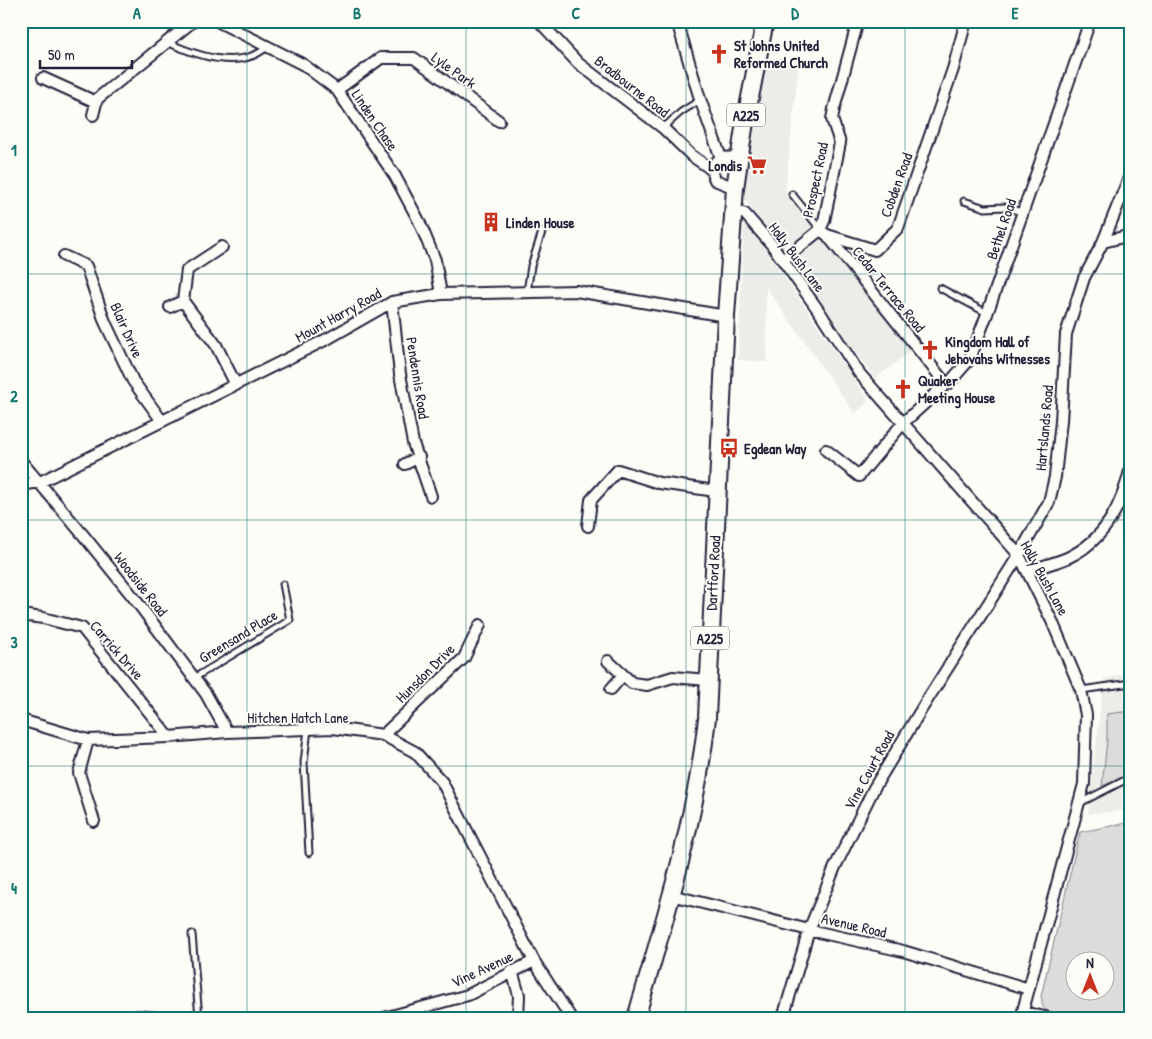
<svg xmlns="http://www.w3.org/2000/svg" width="1152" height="1039" viewBox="0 0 1152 1039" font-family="'Patrick Hand',sans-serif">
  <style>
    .built { fill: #ecece9 }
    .green { fill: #dddcdb; stroke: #807f8b; fill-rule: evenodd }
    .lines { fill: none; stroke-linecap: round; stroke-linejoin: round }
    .service-casing { stroke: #22223b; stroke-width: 9 }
    .minor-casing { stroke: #22223b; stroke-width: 14 }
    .primary-casing { stroke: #22223b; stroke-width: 20 }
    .service { stroke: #fdfcf7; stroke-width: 5 }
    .minor { stroke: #fdfcf7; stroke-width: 10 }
    .primary { stroke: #fdfcf7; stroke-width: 16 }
    .grid { fill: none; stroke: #0f766e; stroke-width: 1; stroke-opacity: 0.55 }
    .labels { text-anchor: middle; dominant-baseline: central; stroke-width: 4; stroke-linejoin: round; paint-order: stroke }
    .shield { fill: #fdfcf7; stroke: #646373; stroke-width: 1 }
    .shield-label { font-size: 14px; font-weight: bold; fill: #22223b }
    .poi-label { font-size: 15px; font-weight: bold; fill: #22223b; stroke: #fdfcf7; text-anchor: start }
    .street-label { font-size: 15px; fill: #22223b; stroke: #fdfcf7 }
    .neatline { fill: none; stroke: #0f766e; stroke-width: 2 }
    .grid-label { font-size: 16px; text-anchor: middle; font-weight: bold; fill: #0f766e }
  </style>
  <rect width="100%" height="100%" fill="#fdfcf7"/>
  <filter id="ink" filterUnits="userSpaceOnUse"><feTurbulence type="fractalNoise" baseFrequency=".02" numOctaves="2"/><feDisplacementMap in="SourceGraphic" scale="10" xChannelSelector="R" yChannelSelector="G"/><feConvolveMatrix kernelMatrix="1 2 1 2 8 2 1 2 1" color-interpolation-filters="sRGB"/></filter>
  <g filter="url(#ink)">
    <path class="built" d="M 765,57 L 799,62 L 785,193 L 911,351 L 875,379 L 740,193 Z
      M 744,218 L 869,401 L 855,414 L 766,287 L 767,362 L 738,360 Z
      M 1131,513 L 1131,579 L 1125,578 L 1119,515 Z
      M 1131,672 L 1131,810 L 1088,814 L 1104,679 Z"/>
    <path class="green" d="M 1131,711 L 1131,773 L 1102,786 L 1107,741 L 1107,714 Z
      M 1131,822 L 1131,1018 C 1115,1018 1051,1020 1043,1007 C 1042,1005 1042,999 1041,996 L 1080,832 ZM 1074,962 L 1104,962 L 1104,992 L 1074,992 Z"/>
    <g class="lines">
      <defs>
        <path id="service" d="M 167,42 C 197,56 240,71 267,47
          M 663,128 L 681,112 L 700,100
          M 792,194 L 820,229
          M 964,201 L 985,208 L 1004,207 L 1022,212
          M 940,288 L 987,313
          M 527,292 L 531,266 L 542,232
          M 194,678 L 290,620 L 283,584
          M 1081,690 L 1131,683
          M 308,729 L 304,762 L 309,853
          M 1080,803 L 1131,777
          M 192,934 L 199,1018"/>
        <path id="minor" d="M 217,21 L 304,65 L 337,90 L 395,176 L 419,221 L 435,260 L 441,294
          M 539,21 L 578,63 L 663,128 L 692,156 L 711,169
          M 677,21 L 700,99 L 721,158
          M 43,78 L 96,102
          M 337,90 L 381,58 L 414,58 L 499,121
          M 93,115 L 97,99 L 193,21
          M 735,188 L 715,180 L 711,169 C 719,155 726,158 740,157
          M 734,210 L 745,214 L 772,245 L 821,314 L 859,373 L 1019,555 L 1052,621 L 1081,690 L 1086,715 L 1084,784 L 1021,1018
          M 820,230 L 824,221 L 840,143 L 832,119 L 834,109 L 858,21
          M 827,235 L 946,384
          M 1103,242 L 1131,173
          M 222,247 L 187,270 L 183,301 L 216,345 L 236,385
          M 64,256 L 86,266 L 105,322 L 133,381 L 162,421
          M 783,260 L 820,230 L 827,235 L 875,250 L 898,228 L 953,69 L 966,21
          M 392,302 L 400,374 L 413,443 L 431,496
          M 170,307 L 183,301
          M 826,450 L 859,476 L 903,423 L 946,384 L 949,383 L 970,359 L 987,314 L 1090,21
          M 21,461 L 84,536 L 134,598 L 206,694 L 227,732
          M 405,464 L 419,457
          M 21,485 L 40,482 L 329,338 L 392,302 L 441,294 L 576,291 L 726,316
          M 588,526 L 591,500 L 618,470 L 659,483 L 716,491
          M 1027,571 C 1040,567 1055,563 1067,558 C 1105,541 1122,505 1131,467
          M 21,615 L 43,618 L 82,628 L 169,737
          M 608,661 L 632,683 L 647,685 L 673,677 L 708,680
          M 611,689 L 623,675
          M 21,720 L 88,740 L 169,737 L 227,732 L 333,728 L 383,735 L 415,752 L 442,782 L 534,961 L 571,1018
          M 383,735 L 464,658 L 480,625
          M 88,740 L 79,773 L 94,821
          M 671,895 L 809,930 L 903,951 L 1029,989
          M 512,971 L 519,995 L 518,1018
          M 1023,1012 L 1049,1018
          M 133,1018 L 137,1016 L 157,1018
          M 384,1018 L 468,995 L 534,961
          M 783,1018 L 809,930 L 835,867 L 874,788 L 924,705 L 1019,555 L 1049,502 L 1055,477 L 1061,421 L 1066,334 L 1084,278 L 1103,242 L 1131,235"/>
        <path id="primary" d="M 636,1018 C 665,919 696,820 707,718 L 726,316 L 735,188 L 744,128 L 765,21"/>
      </defs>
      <use href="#service" class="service-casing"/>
      <use href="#minor" class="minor-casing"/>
      <use href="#primary" class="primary-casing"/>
      <use href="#service" class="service"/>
      <use href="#minor" class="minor"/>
      <use href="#primary" class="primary"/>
    </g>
  </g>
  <path class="grid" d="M 247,21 L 247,1018M 466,21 L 466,1018M 686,21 L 686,1018M 905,21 L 905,1018M 21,274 L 1131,274M 21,520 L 1131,520M 21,766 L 1131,766"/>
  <defs>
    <symbol id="church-bare" viewBox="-9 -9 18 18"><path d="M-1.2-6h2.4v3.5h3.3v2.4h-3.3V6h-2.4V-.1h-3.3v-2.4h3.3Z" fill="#c8321e" stroke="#fdfcf7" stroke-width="2.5" paint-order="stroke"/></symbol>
    <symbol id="supermarket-bare" viewBox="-9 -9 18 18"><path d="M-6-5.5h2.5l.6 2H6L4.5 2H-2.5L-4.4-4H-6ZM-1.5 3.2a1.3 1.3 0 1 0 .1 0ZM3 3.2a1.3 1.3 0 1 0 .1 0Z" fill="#c8321e" stroke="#fdfcf7" stroke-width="2.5" paint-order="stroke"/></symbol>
    <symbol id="building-bare" viewBox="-9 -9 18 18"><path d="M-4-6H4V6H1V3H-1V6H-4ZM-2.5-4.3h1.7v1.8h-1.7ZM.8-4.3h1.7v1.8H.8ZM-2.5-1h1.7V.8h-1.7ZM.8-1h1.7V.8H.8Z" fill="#c8321e" stroke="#fdfcf7" stroke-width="2.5" paint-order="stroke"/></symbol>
    <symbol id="bus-bare" viewBox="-9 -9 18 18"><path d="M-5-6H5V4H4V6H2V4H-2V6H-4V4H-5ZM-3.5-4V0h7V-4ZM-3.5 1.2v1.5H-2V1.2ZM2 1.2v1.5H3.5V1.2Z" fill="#c8321e" stroke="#fdfcf7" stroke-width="2.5" paint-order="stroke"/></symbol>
  </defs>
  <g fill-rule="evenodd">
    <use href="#church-bare" x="705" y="40" width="28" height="28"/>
    <use href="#supermarket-bare" x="743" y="151" width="28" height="28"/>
    <use href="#building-bare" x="477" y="208" width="28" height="28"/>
    <use href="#church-bare" x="916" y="336" width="28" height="28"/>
    <use href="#church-bare" x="889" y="375" width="28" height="28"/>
    <use href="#bus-bare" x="715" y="434" width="28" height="28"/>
  </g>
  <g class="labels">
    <g class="shield">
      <rect x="727" y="103.5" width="38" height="23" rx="4"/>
      <rect x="691" y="626.5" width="38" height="23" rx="4"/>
    </g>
    <g class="shield-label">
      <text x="746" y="115">A225</text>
      <text x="710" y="638">A225</text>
    </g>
    <g class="poi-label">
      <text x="734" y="45">St Johns United<tspan x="734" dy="17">Reformed Church</tspan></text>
      <text x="742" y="165" text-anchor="end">Londis</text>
      <text x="506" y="222">Linden House</text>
      <text x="945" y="341">Kingdom Hall of<tspan x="945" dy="17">Jehovahs Witnesses</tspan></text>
      <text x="918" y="380">Quaker<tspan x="918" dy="17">Meeting House</tspan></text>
      <text x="744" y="448">Egdean Way</text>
    </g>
    <g class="street-label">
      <text transform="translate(454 70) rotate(36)">Lyle Park</text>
      <text transform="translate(632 86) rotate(38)">Bradbourne Road</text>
      <text transform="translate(375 120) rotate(56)">Linden Chase</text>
      <text transform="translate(815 180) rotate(-78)">Prospect Road</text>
      <text transform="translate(896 185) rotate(-70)">Cobden Road</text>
      <text transform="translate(1001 229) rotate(-71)">Bethel Road</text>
      <text transform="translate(797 257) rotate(53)">Holly Bush Lane</text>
      <text transform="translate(889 289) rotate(51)">Cedar Terrace Road</text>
      <text transform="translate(338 315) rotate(-29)">Mount Harry Road</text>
      <text transform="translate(127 330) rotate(66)">Blair Drive</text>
      <text transform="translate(418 378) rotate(81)">Pendennis Road</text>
      <text transform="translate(1044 428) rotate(-85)">Hartslands Road</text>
      <text transform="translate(713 573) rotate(-87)">Dartford Road</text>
      <text transform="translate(1045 578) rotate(61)">Holly Bush Lane</text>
      <text transform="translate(141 584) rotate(52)">Woodside Road</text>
      <text transform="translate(238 636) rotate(-31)">Greensand Place</text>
      <text transform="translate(117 650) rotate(49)">Carrick Drive</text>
      <text transform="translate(425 673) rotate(-45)">Hunsdon Drive</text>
      <text x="298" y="717">Hitchen Hatch Lane</text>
      <text transform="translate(869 770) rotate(-61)">Vine Court Road</text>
      <text transform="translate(854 925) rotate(13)">Avenue Road</text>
      <text transform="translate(482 969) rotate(-25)">Vine Avenue</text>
    </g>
  </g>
  <rect width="1152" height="1039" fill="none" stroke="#fdfcf7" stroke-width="55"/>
  <g transform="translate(1090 976)"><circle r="24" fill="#fdfcf7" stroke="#a5a5ac"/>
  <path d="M0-4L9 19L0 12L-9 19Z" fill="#c8321e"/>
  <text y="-8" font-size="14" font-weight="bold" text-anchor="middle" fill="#22223b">N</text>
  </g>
  <path d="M40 60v8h92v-8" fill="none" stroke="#22223b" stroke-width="2.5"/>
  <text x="48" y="60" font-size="15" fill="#22223b" stroke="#fdfcf7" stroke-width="4" paint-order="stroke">50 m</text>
  <rect x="28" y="28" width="1096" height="984" class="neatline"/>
  <g class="grid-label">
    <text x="137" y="19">A</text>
    <text x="357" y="19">B</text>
    <text x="576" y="19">C</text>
    <text x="795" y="19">D</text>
    <text x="1015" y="19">E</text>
    <text x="14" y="156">1</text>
    <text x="14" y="402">2</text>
    <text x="14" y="648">3</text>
    <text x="14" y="894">4</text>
  </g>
</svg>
